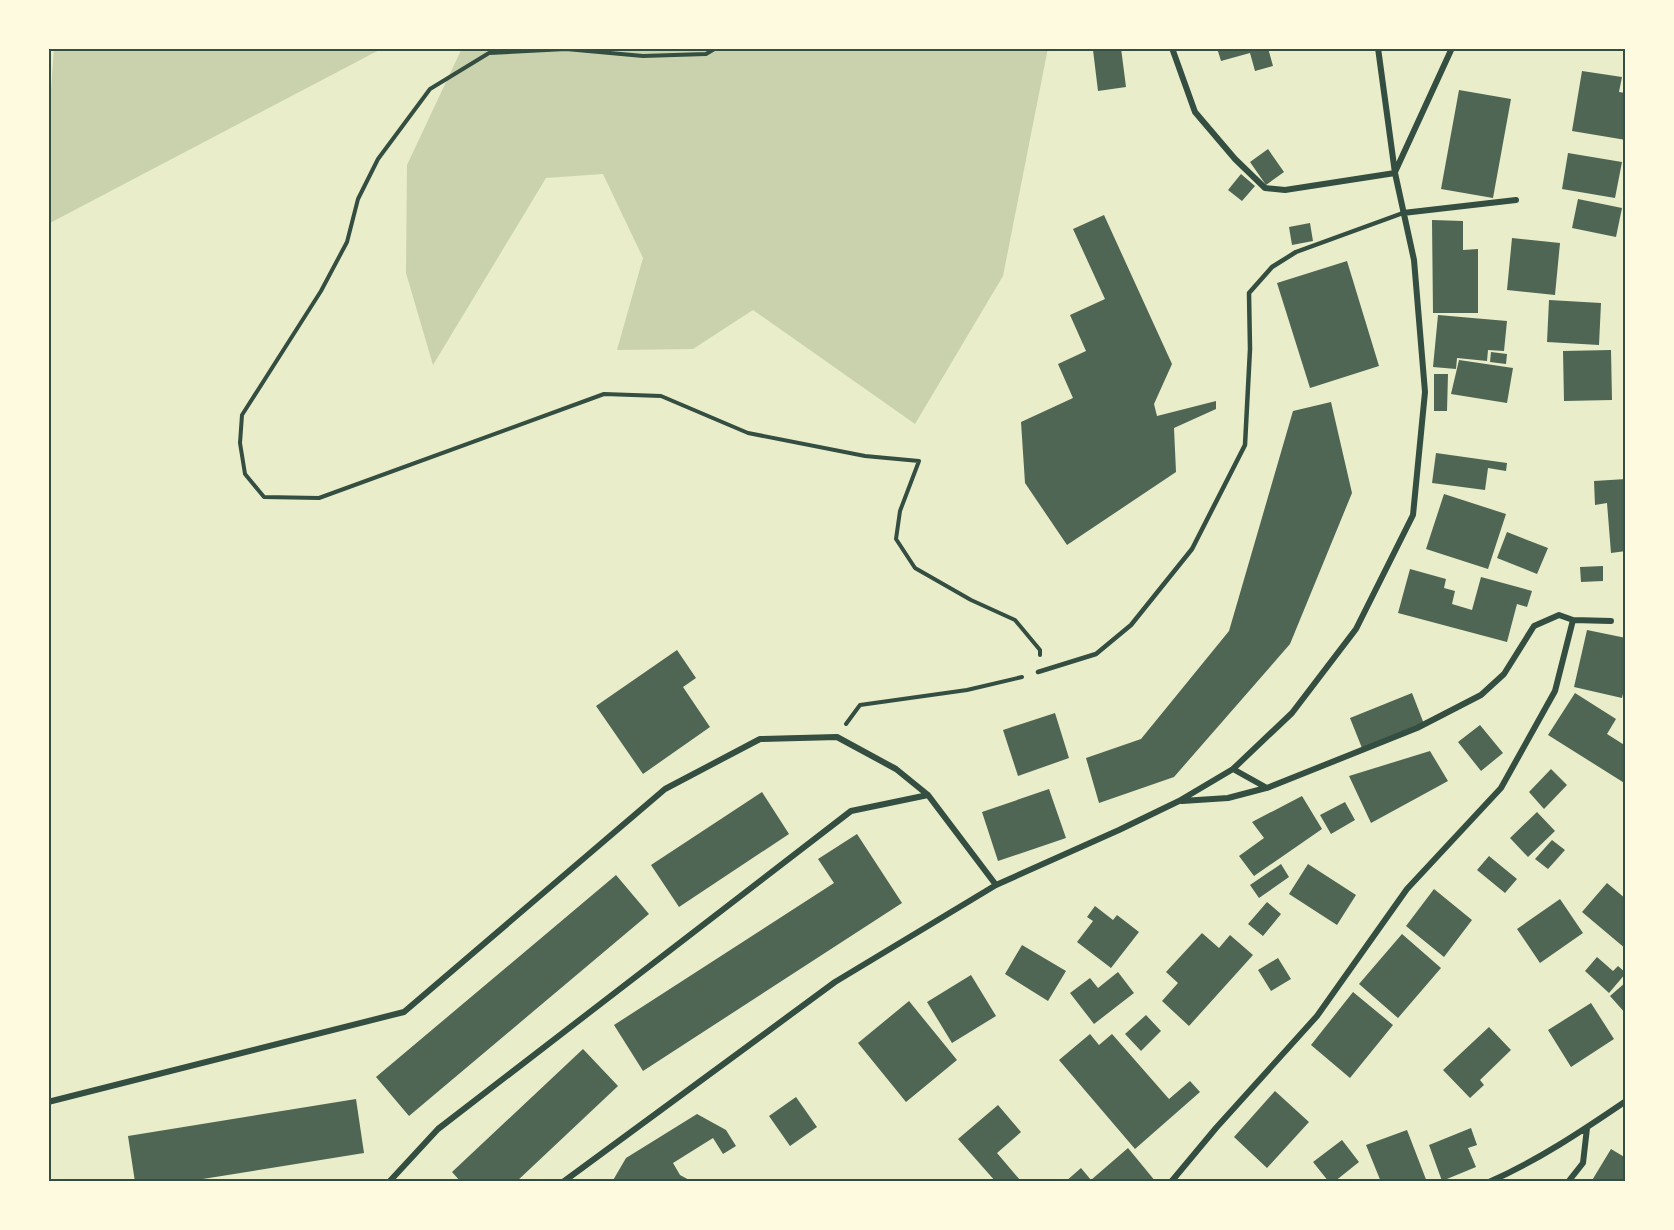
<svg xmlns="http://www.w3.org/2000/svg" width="1674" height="1230" viewBox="0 0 1674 1230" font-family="Manrope,sans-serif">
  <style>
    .green { fill: #cad2ad }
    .building { fill: #4f6655 }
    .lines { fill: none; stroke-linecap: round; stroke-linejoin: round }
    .path { stroke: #344e41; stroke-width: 4 }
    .service { stroke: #344e41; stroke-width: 4.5 }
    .minor { stroke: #344e41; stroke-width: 6 }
    .neatline { fill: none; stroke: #344e41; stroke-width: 2 }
  </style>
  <rect width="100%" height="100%" fill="#e9edc9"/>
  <path class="green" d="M 54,48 L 383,48 L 48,224 L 48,132 Z
    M 462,48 L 1048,48 L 1003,276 L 915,424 L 753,310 L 693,349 L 617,350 L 643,258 L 603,174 L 546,178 L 433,365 L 406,273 L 407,165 Z"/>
  <path class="building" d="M 1121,48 L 1126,87 L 1098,91 L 1093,50 Z
    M 1217,48 L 1268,48 L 1273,66 L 1255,71 L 1250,53 L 1221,61 Z
    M 1582,71 L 1622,77 L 1619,92 L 1626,93 L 1626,140 L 1572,131 Z
    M 1459,90 L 1511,99 L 1493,198 L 1441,189 Z
    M 1268,149 L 1284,172 L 1266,185 L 1250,162 Z
    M 1568,153 L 1622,162 L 1615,198 L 1562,189 Z
    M 1241,174 L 1255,186 L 1242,201 L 1228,190 Z
    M 1578,199 L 1622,208 L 1616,237 L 1572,228 Z
    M 1104,215 L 1172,364 L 1154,404 L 1157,416 L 1216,401 L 1216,409 L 1174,428 L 1176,472 L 1067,545 L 1025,483 L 1021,422 L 1073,398 L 1058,364 L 1086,351 L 1070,315 L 1105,299 L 1073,229 Z
    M 1432,220 L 1463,221 L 1463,250 L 1478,249 L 1478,313 L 1433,313 Z
    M 1310,223 L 1313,241 L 1292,245 L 1289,227 Z
    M 1512,238 L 1560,243 L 1555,295 L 1507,290 Z
    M 1347,261 L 1379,366 L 1310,388 L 1277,283 Z
    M 1549,300 L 1601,303 L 1599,345 L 1547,342 Z
    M 1438,315 L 1507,321 L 1504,351 L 1488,350 L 1487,361 L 1457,358 L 1456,369 L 1433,367 Z
    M 1611,350 L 1612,400 L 1564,401 L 1563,351 Z
    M 1491,352 L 1507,354 L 1506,364 L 1490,362 Z
    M 1459,360 L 1513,368 L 1507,403 L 1451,394 Z
    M 1434,374 L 1448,374 L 1447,411 L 1434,411 Z
    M 1331,402 L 1352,493 L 1290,644 L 1174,777 L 1099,803 L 1086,758 L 1141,739 L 1229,631 L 1293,411 Z
    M 1436,453 L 1507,463 L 1506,471 L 1488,468 L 1485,490 L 1432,483 Z
    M 1626,479 L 1626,551 L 1611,553 L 1607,503 L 1595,505 L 1594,481 Z
    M 1444,494 L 1506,514 L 1488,569 L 1426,549 Z
    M 1507,532 L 1548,548 L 1537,574 L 1497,558 Z
    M 1603,566 L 1603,581 L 1581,582 L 1580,567 Z
    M 1410,569 L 1446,579 L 1444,588 L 1455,591 L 1452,604 L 1472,610 L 1481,577 L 1532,591 L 1527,607 L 1517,604 L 1507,642 L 1398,613 Z
    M 1587,630 L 1626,638 L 1626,681 L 1622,698 L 1574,687 Z
    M 677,650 L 696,678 L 683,687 L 710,727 L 643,774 L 596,706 Z
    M 1412,693 L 1424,724 L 1362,748 L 1350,718 Z
    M 1575,693 L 1616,719 L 1607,734 L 1626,746 L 1626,784 L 1548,735 Z
    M 1055,713 L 1069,758 L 1018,776 L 1003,730 Z
    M 1480,725 L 1503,753 L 1481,771 L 1458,742 Z
    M 1430,751 L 1448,781 L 1371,823 L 1349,776 Z
    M 1551,769 L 1567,785 L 1544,809 L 1529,792 Z
    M 1049,789 L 1066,838 L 998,861 L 982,812 Z
    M 762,792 L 789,834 L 679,907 L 651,865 Z
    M 1302,796 L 1322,829 L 1254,876 L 1239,856 L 1264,838 L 1252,822 Z
    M 1345,802 L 1355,820 L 1331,834 L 1320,815 Z
    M 1537,812 L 1555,831 L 1528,857 L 1510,838 Z
    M 857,834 L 902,903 L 643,1071 L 614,1025 L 834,883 L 818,859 Z
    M 1552,840 L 1565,850 L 1548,869 L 1535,859 Z
    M 1489,856 L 1517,879 L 1505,893 L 1477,870 Z
    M 1281,864 L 1289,877 L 1259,898 L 1250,885 Z
    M 1308,864 L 1356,895 L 1337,925 L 1289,894 Z
    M 616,875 L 649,914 L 409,1116 L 376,1077 Z
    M 1607,883 L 1626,899 L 1626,949 L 1582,912 Z
    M 1434,889 L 1472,920 L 1444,957 L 1406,926 Z
    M 1560,899 L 1583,933 L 1540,963 L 1517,929 Z
    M 1267,902 L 1281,914 L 1263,936 L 1248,924 Z
    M 1095,906 L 1113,920 L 1117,915 L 1139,932 L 1111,968 L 1077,942 L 1093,921 L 1087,917 Z
    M 1202,933 L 1219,948 L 1230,935 L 1253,955 L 1189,1026 L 1162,1001 L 1178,983 L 1166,972 Z
    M 1402,934 L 1441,968 L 1398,1018 L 1359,984 Z
    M 1022,945 L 1066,971 L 1048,1001 L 1005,974 Z
    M 1597,957 L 1613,971 L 1618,966 L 1626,973 L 1609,993 L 1585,971 Z
    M 1278,958 L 1291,979 L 1271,991 L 1258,970 Z
    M 1118,972 L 1134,993 L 1094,1024 L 1070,993 L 1090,978 L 1098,988 Z
    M 971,975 L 996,1016 L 952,1043 L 927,1002 Z
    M 1626,982 L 1626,1014 L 1610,996 Z
    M 1353,992 L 1393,1025 L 1350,1078 L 1311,1045 Z
    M 909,1001 L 957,1060 L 906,1102 L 858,1043 Z
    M 1591,1003 L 1614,1039 L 1571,1067 L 1548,1030 Z
    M 1146,1015 L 1161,1031 L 1141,1051 L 1125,1034 Z
    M 1489,1027 L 1511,1050 L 1480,1080 L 1484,1085 L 1470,1098 L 1443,1070 Z
    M 1090,1034 L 1099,1045 L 1112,1034 L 1169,1099 L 1190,1081 L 1200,1092 L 1135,1149 L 1059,1060 Z
    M 583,1049 L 618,1086 L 516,1182 L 461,1182 L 452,1172 Z
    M 1275,1091 L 1309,1122 L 1267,1168 L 1234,1137 Z
    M 796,1097 L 817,1127 L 790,1146 L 769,1116 Z
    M 356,1099 L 364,1153 L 184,1182 L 135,1182 L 128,1136 Z
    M 998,1105 L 1021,1132 L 997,1153 L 1020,1180 L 1018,1182 L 996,1182 L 958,1139 Z
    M 697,1114 L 726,1130 L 736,1146 L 723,1154 L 713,1138 L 673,1163 L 680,1175 L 693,1182 L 612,1182 L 626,1158 Z
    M 1471,1128 L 1477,1145 L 1468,1148 L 1476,1167 L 1442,1181 L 1429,1145 Z
    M 1407,1130 L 1427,1182 L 1381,1182 L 1366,1145 Z
    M 1342,1140 L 1359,1162 L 1334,1182 L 1329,1182 L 1313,1162 Z
    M 1128,1148 L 1156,1182 L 1065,1182 L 1081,1168 L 1091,1180 Z
    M 1611,1149 L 1626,1158 L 1626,1182 L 1591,1182 Z"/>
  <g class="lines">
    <path class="path" d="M 716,48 L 706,54 L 643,56 L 566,49 L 489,53 L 430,89 L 378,159 L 358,199 L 347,242 L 321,291 L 242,415 L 240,443 L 245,474 L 264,497 L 319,498 L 604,394 L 661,396 L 748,433 L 865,456 L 919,461 L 900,511 L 896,539 L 915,568 L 971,600 L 1015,620 L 1040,650 L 1040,655
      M 846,724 L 860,705 L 967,690 L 1022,677"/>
    <path class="service" d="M 1038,672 L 1096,654 L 1131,625 L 1192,549 L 1245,445 L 1250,349 L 1249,293 L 1272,267 L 1296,252 L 1403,213"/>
    <path class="minor" d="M 1172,48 L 1195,112 L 1235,159 L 1265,188 L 1285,190 L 1395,173
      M 1395,172 L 1452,48
      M 1403,213 L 1516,200
      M 1573,620 L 1611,621
      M 1182,801 L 1228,798 L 1266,788
      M 48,1102 L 404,1012 L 665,789 L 760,739 L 837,737 L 896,769 L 928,795 L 996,885
      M 389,1182 L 438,1129 L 851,811 L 928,795
      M 563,1182 L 835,982 L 996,885 L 1119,830 L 1179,801 L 1233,769 L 1292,713 L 1356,629 L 1413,515 L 1425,392 L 1414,260 L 1395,173 L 1378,48
      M 1171,1182 L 1216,1128 L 1317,1016 L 1407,889 L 1501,788 L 1555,691 L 1573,620 L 1559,615 L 1534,626 L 1504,674 L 1481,695 L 1417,728 L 1267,788 L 1233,769
      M 1489,1182 C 1537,1161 1582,1131 1626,1101
      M 1568,1182 L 1583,1163 L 1587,1128"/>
  </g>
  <rect width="1674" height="1230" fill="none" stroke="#fefae0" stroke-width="99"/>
  <rect x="50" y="50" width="1574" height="1130" class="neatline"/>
</svg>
